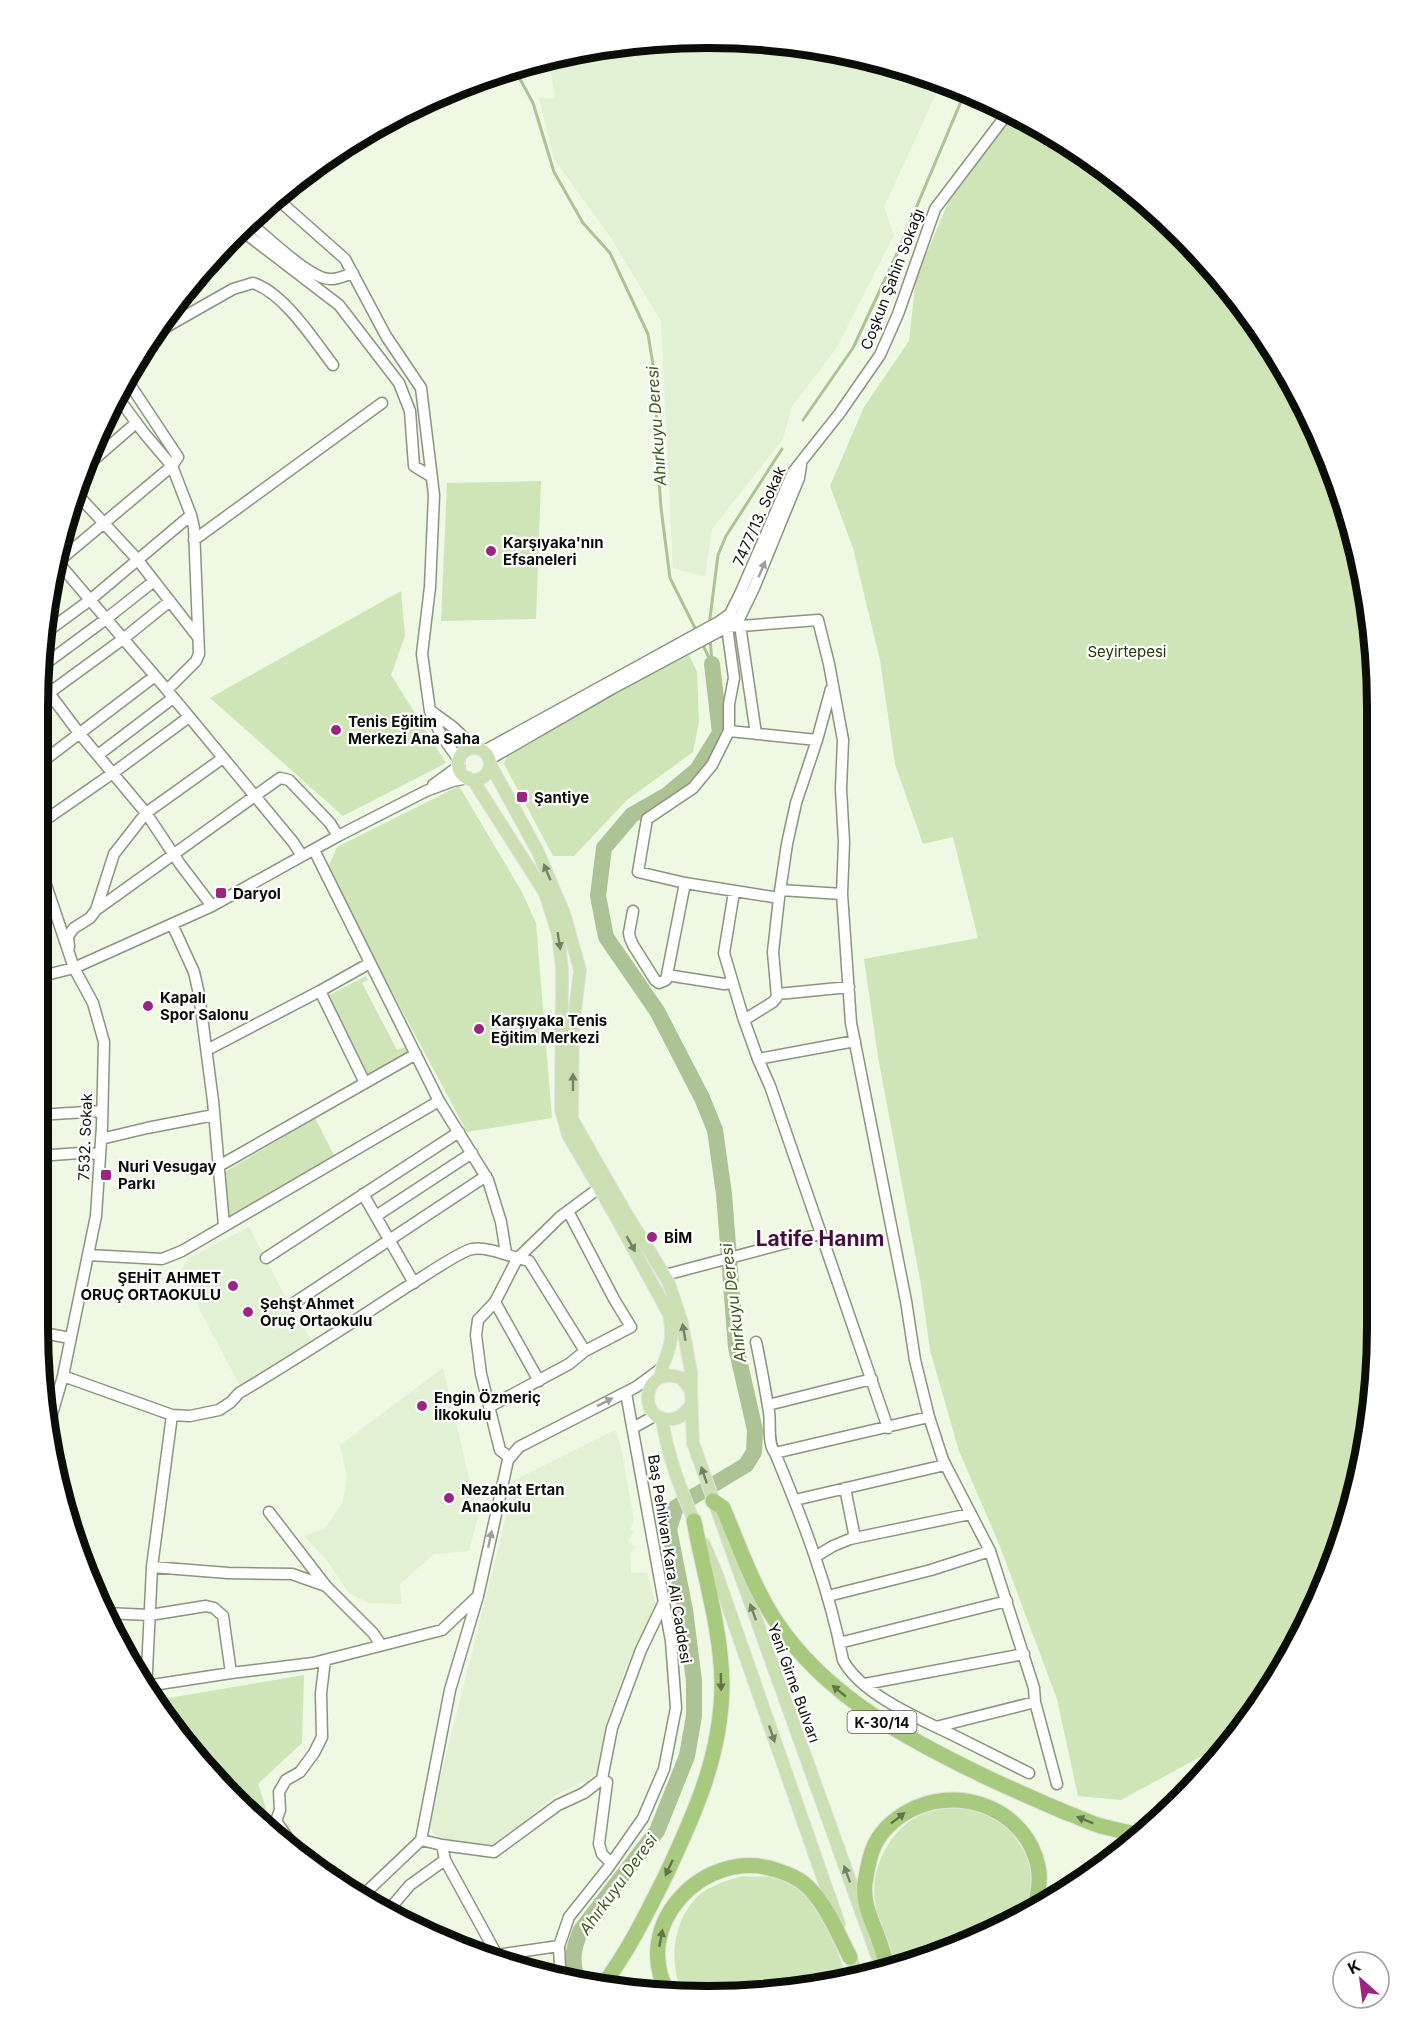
<svg xmlns="http://www.w3.org/2000/svg" width="1415" height="2034" viewBox="0 0 1415 2034" font-family="Inter,sans-serif">
  <style>
    .built { fill: #e2f0d4 }
    .green { fill: #cfe5b7 }
    .lines { fill: none; stroke-linecap: round; stroke-linejoin: round }
    .stream { stroke: #adc295; stroke-width: 3 }
    .river { stroke: #adc295; stroke-width: 16 }
    .minor-casing { stroke: #8a9480; stroke-width: 13 }
    .major-casing { stroke: #e2e2e1; stroke-width: 14 }
    .highway-casing { stroke: #e2e2e1; stroke-width: 17 }
    .minor { stroke: #fff; stroke-width: 10 }
    .major { stroke: #cbdfb2; stroke-width: 12 }
    .highway { stroke: #a8ca7e; stroke-width: 15 }
    .oneway { fill: #9d9f9c }
    .oneway2 { fill: #758166 }
    .oneway3 { fill: #617549 }
    .poi-dot { fill: #9a2681; stroke: #fff; stroke-width: 2 }
    .labels { text-anchor: middle; dominant-baseline: central; stroke-width: 4.5; stroke-linejoin: round; paint-order: stroke }
    .shield { fill: #fff; stroke: #545652; stroke-width: 1.5 }
    .shield-label { font-size: 14px; font-weight: bold; fill: #0b0e08 }
    .street-label { font-size: 15px; fill: #0b0e08; stroke: #fff }
    .poi-label { font-size: 15px; font-weight: bold; fill: #0b0e08; stroke: #fff; text-anchor: start }
    .park-label { font-size: 15px; fill: #253805; stroke: #fff }
    .water-label { font-size: 16px; font-style: italic; fill: #3e5816; stroke: #fff }
    .district-label { font-size: 21px; font-weight: bold; fill: #470f3b; stroke: #fff }
    .rim { fill: none; stroke: #0b0e08; stroke-width: 8 }
  </style>
  <rect width="100%" height="100%" fill="#eef8e3"/>
  <path class="built" d="M 751,39 L 881,60 L 941,83 L 884,207 L 894,235 L 836,349 L 792,406 L 783,439 L 712,529 L 705,577 L 673,568 L 661,321 L 611,238 L 554,159 L 539,98 L 555,99 L 549,60 L 620,43 Z
    M 249,1227 L 287,1300 L 314,1345 L 241,1388 L 180,1272 L 189,1258 Z
    M 443,1368 L 478,1516 L 469,1551 L 436,1554 L 435,1553 L 400,1584 L 402,1604 L 368,1603 L 348,1592 L 326,1559 L 304,1536 L 325,1528 L 342,1504 L 347,1477 L 340,1445 Z
    M 615,1430 L 621,1448 L 634,1520 L 630,1529 L 634,1531 L 628,1542 L 636,1547 L 630,1554 L 631,1573 L 647,1573 L 656,1604 L 624,1673 L 607,1721 L 598,1774 L 557,1794 L 490,1850 L 440,1840 L 428,1826 L 501,1538 L 513,1481 Z"/>
  <path class="green" d="M 1014,113 L 1115,176 L 1211,265 L 1309,411 L 1342,492 L 1372,620 L 1376,1370 L 1355,1500 L 1309,1623 L 1239,1734 L 1235,1738 L 1121,1800 L 1078,1796 L 1057,1699 L 999,1544 L 959,1451 L 930,1350 L 921,1285 L 878,1057 L 864,959 L 978,938 L 953,837 L 923,844 L 895,764 L 880,660 L 853,548 L 830,486 L 864,407 L 909,341 L 916,278 L 948,203 Z
    M 541,481 L 536,619 L 441,621 L 447,483 Z
    M 401,591 L 405,636 L 391,675 L 446,763 L 343,816 L 210,698 Z
    M 689,655 L 697,672 L 699,722 L 693,752 L 627,800 L 574,856 L 553,856 L 504,764 L 507,756 L 608,697 Z
    M 459,786 L 522,892 L 536,923 L 552,1118 L 467,1132 L 327,870 L 337,847 Z
    M 366,976 L 368,980 L 362,983 L 397,1050 L 405,1047 L 409,1054 L 368,1075 L 327,996 Z
    M 315,1118 L 335,1157 L 227,1220 L 225,1172 Z
    M 304,1675 L 302,1743 L 258,1784 L 267,1811 L 254,1817 L 162,1712 L 163,1699 Z
    M 964,1808 L 992,1817 L 1012,1832 L 1031,1863 L 1034,1878 L 1031,1909 L 1004,1927 L 895,1964 C 889,1946 880,1926 876,1907 C 867,1867 894,1818 936,1810 C 945,1808 955,1809 964,1808 Z
    M 743,1876 C 752,1877 762,1876 771,1877 C 819,1887 833,1940 848,1980 L 838,1984 L 708,1996 L 684,1995 C 667,1965 673,1919 699,1895 C 711,1885 728,1880 743,1876 Z"/>
  <g class="lines">
    <path class="stream" d="M 514,68 L 533,103 L 554,172 L 583,223 L 610,253 L 648,334 L 656,383 L 657,453 L 661,508 L 670,578 L 696,630
      M 803,420 L 853,348 L 895,258 L 965,92
      M 709,626 L 718,555 L 726,536 L 782,449
      M 710,638 L 712,662
      M 703,645 L 712,664"/>
    <path class="river" d="M 577,1979 C 571,1960 573,1948 581,1930 L 657,1831 L 687,1756 L 694,1716 L 694,1681 L 685,1610 L 669,1529 L 676,1507 L 746,1465 L 754,1452 L 755,1430 L 736,1347 L 724,1194 L 715,1130 L 702,1098 L 657,1011 L 606,937 L 598,896 L 604,848 L 632,815 L 667,795 L 697,770 L 720,733 L 712,664"/>
    <defs>
      <path id="minor" d="M 275,197 L 345,259 L 386,336 L 421,388 L 434,495 L 430,587 L 422,654 L 430,711 L 441,735 L 459,760
        M 249,222 C 265,235 310,279 330,279 C 337,280 346,275 353,273
        M 241,230 L 339,305 L 399,383 L 410,411 L 414,466 L 432,477
        M 152,335 L 233,289 L 253,283 C 284,293 313,339 333,365
        M 116,395 L 144,433 L 172,466 L 191,515 L 194,528 L 199,654 L 196,661 L 167,690
        M 108,412 L 121,400
        M 83,469 L 136,423
        M 76,493 L 137,559 L 197,636
        M 194,540 L 382,403
        M 56,560 L 167,690 L 293,842 L 302,856
        M 54,565 L 172,466 L 178,457 L 125,377
        M 740,625 L 756,734
        M 45,633 L 90,600 L 191,515
        M 41,667 L 106,619 L 154,581
        M 40,681 L 79,733 L 146,813 L 180,864 L 212,906
        M 38,701 L 123,639 L 170,601
        M 431,711 L 453,727 L 475,748
        M 729,731 L 712,765 L 693,788 L 647,819 L 638,872 L 685,883 L 779,898
        M 817,740 L 729,731 L 729,704 L 734,678 L 727,627 L 818,620 L 829,664 L 843,740 L 841,789 L 844,842 L 842,894 L 851,1023 L 906,1301 L 915,1360 L 929,1417 L 943,1460 L 990,1551 L 1034,1688 L 1035,1702 L 1057,1784
        M 484,751 L 717,623 L 730,614 L 740,594 L 793,472 L 839,414 L 880,355 L 898,314 L 935,209 L 1010,110
        M 98,755 L 173,698
        M 490,759 L 613,688 L 727,627 L 740,617 L 754,588 L 799,478 L 801,465
        M 38,765 L 155,676
        M 433,785 L 459,766
        M 38,825 L 113,773 L 189,717
        M 314,850 L 439,1101 L 488,1180 L 501,1222 L 506,1253
        M 38,861 L 74,968 L 93,1003 L 104,1042 L 102,1126 L 96,1216 L 63,1376 L 50,1421
        M 780,890 L 842,894
        M 734,892 L 724,953 L 743,1017 L 758,1059 L 770,1086 L 888,1428
        M 96,910 L 280,778 L 289,780 L 330,823 L 338,836
        M 633,911 L 629,933 L 630,938 L 633,945 L 655,980 L 659,983 L 666,980 L 685,883
        M 172,924 L 194,972 L 199,994 L 213,1101 L 224,1226
        M 69,947 L 68,936 L 74,928 L 90,918 L 96,910 L 114,854 L 146,813 L 223,758
        M 667,975 L 724,984 L 731,983
        M 38,977 L 74,968 L 212,906 L 338,836 L 426,791 L 453,781 L 468,778
        M 320,991 L 365,1083
        M 778,994 L 849,987
        M 744,1020 L 773,1002 L 777,997 L 773,952 L 779,898 L 787,844 L 796,803 L 817,740 L 831,689
        M 207,1050 L 320,991 L 370,963
        M 758,1059 L 855,1041
        M 38,1115 L 102,1111
        M 101,1139 L 147,1128 L 214,1115
        M 38,1156 L 80,1153 L 100,1154
        M 219,1166 L 416,1054
        M 363,1194 L 414,1283
        M 376,1216 L 472,1153
        M 38,1224 L 43,1186
        M 88,1255 L 162,1259 L 182,1251 L 439,1101
        M 266,1258 L 459,1132
        M 665,1275 L 820,1234
        M 495,1302 L 539,1381
        M 291,1305 L 486,1176
        M 38,1332 L 70,1338
        M 756,1342 C 761,1365 765,1388 769,1412 C 771,1424 767,1443 775,1453 C 803,1520 829,1588 843,1660 C 860,1693 917,1718 951,1734 C 977,1747 1003,1760 1029,1773
        M 63,1376 L 172,1415 L 190,1416 L 219,1410 L 231,1402 L 239,1393 C 295,1360 350,1324 405,1288 C 419,1280 458,1252 472,1249 C 488,1246 513,1258 529,1261 L 585,1351
        M 768,1405 L 872,1379
        M 489,1407 L 569,1364 L 585,1351 L 631,1327 L 614,1299 L 568,1211
        M 633,1428 L 656,1415
        M 775,1453 L 929,1417
        M 510,1458 L 500,1450 L 481,1374 L 476,1335 L 478,1320 L 495,1302 L 517,1259 L 560,1217 L 599,1188
        M 845,1488 L 855,1538
        M 795,1500 L 945,1465
        M 269,1512 L 326,1586 L 373,1633 L 381,1645
        M 815,1557 L 833,1546 L 850,1539 L 970,1514
        M 152,1567 L 228,1573 L 292,1574 L 326,1586
        M 828,1596 L 931,1570 L 990,1551
        M 105,1613 L 150,1615 L 206,1606 L 214,1608 L 223,1616 L 231,1673
        M 839,1643 L 1007,1601
        M 865,1684 L 1024,1654
        M 146,1686 L 231,1673 L 313,1663 L 442,1630 L 478,1596
        M 146,1691 L 152,1567 L 172,1415
        M 936,1727 L 1035,1702
        M 602,1779 L 607,1782 L 599,1844 L 602,1854 L 611,1863
        M 276,1821 L 301,1857
        M 263,1827 L 276,1821 L 280,1810 L 279,1792 L 286,1780 L 300,1772 L 314,1753 L 322,1737 L 321,1693 L 325,1660
        M 442,1845 L 494,1852 L 558,1805 L 584,1793 L 602,1779 L 612,1728 L 641,1650 L 663,1604
        M 445,1860 L 497,1955 L 559,1946
        M 361,1897 L 421,1840 L 450,1690 L 478,1596 L 508,1460 L 519,1447 L 636,1387 L 662,1368
        M 387,1912 L 410,1885 L 445,1860 L 442,1845 L 421,1840
        M 563,1975 L 560,1968 L 559,1946 L 569,1917 L 608,1868 L 643,1818 L 664,1769 L 676,1708 L 671,1641 L 626,1393"/>
      <path id="major" d="M458 764a16 16 0 1 1 32 0a16 16 0 1 1-32 0Z
        M 490,764 L 537,850 L 564,913 L 580,970 L 573,1027 L 572,1119 L 624,1210 L 668,1281 L 682,1323 L 691,1372 L 691,1390
        M 473,780 L 545,893 L 558,934 L 562,968 L 561,1109 L 568,1135 L 616,1217 L 669,1314 C 675,1347 667,1349 659,1378
        M 691,1405 C 686,1412 682,1417 673,1419 C 638,1426 639,1363 681,1378 L 691,1390 L 693,1443 L 881,1967
        M 662,1418 C 667,1456 682,1493 697,1528
        M 704,1544 L 717,1575 L 839,1924
        M 847,1949 L 858,1977"/>
      <path id="highway" d="M 713,1501 L 723,1508 C 739,1546 753,1586 775,1620 C 826,1697 907,1739 988,1778 C 1014,1790 1041,1802 1067,1813 C 1079,1817 1090,1823 1101,1826 C 1115,1830 1128,1832 1141,1835
        M 886,1967 C 884,1939 861,1912 865,1883 C 867,1870 869,1856 875,1844 C 883,1828 899,1815 915,1808 C 964,1786 1026,1811 1038,1866 C 1041,1879 1038,1893 1035,1906
        M 602,1986 C 628,1952 647,1913 666,1875 C 695,1813 722,1754 722,1683 C 721,1628 704,1575 694,1521
        M 669,1994 C 628,1926 705,1846 776,1870 C 788,1874 799,1878 808,1887 C 827,1906 838,1934 850,1957"/>
    </defs>
    <use href="#minor" class="minor-casing"/>
    <use href="#major" class="major-casing"/>
    <use href="#highway" class="highway-casing"/>
    <use href="#minor" class="minor"/>
    <use href="#major" class="major"/>
    <use href="#highway" class="highway"/>
  </g>
  <defs><path id="oneway-solid" d="M-6-.8H1V-3.2L6.5 0L1 3.2V.8H-6Z" transform="scale(1.5)"/></defs>
  <g class="oneway">
    <use href="#oneway-solid" transform="translate(762 569) rotate(-67)"/>
    <use href="#oneway-solid" transform="translate(605 1402) rotate(-27)"/>
    <use href="#oneway-solid" transform="translate(490 1539) rotate(-78)"/>
  </g>
  <g class="oneway2">
    <use href="#oneway-solid" transform="translate(547 872) rotate(-113)"/>
    <use href="#oneway-solid" transform="translate(559 941) rotate(81)"/>
    <use href="#oneway-solid" transform="translate(573 1082) rotate(-90)"/>
    <use href="#oneway-solid" transform="translate(631 1244) rotate(61)"/>
    <use href="#oneway-solid" transform="translate(684 1332) rotate(-100)"/>
    <use href="#oneway-solid" transform="translate(704 1475) rotate(-109)"/>
    <use href="#oneway-solid" transform="translate(753 1612) rotate(-110)"/>
    <use href="#oneway-solid" transform="translate(772 1734) rotate(71)"/>
    <use href="#oneway-solid" transform="translate(847 1874) rotate(-110)"/>
  </g>
  <g class="oneway3">
    <use href="#oneway-solid" transform="translate(721 1682) rotate(89)"/>
    <use href="#oneway-solid" transform="translate(839 1691) rotate(-141)"/>
    <use href="#oneway-solid" transform="translate(898 1818) rotate(-38)"/>
    <use href="#oneway-solid" transform="translate(1085 1820) rotate(-158)"/>
    <use href="#oneway-solid" transform="translate(669 1868) rotate(115)"/>
    <use href="#oneway-solid" transform="translate(661 1938) rotate(-79)"/>
  </g>
  <g class="poi-dot">
    <circle cx="491" cy="551" r="6"/>
    <circle cx="336" cy="730" r="6"/>
    <rect x="516" y="791" width="12" height="12" rx="3"/>
    <rect x="215" y="887" width="12" height="12" rx="3"/>
    <circle cx="148" cy="1006" r="6"/>
    <circle cx="479" cy="1029" r="6"/>
    <rect x="100" y="1169" width="12" height="12" rx="3"/>
    <circle cx="652" cy="1237" r="6"/>
    <circle cx="233" cy="1286" r="6"/>
    <circle cx="248" cy="1312" r="6"/>
    <circle cx="422" cy="1406" r="6"/>
    <circle cx="449" cy="1498" r="6"/>
  </g>
  <g class="labels">
    <rect class="shield" x="847.5" y="1711" width="69" height="22" rx="4.5"/>
    <g class="shield-label">
      <text x="882" y="1722">K-30/14</text>
    </g>
    <g class="street-label">
      <text transform="translate(892 279) rotate(-69)">Coşkun Şahin Sokağı</text>
      <text transform="translate(759 516) rotate(-66)">7477/13. Sokak</text>
      <text transform="translate(85 1137) rotate(-88)">7532. Sokak</text>
      <text transform="translate(670 1559) rotate(81)">Baş Pehlivan Kara Ali Caddesi</text>
      <text transform="translate(794 1683) rotate(70)">Yeni Girne Bulvarı</text>
    </g>
    <g class="poi-label">
      <text x="503" y="542">Karşıyaka'nın<tspan x="503" dy="17">Efsaneleri</tspan></text>
      <text x="348" y="721">Tenis Eğitim<tspan x="348" dy="17">Merkezi Ana Saha</tspan></text>
      <text x="534" y="797">Şantiye</text>
      <text x="233" y="893">Daryol</text>
      <text x="160" y="997">Kapalı<tspan x="160" dy="17">Spor Salonu</tspan></text>
      <text x="491" y="1020">Karşıyaka Tenis<tspan x="491" dy="17">Eğitim Merkezi</tspan></text>
      <text x="118" y="1166">Nuri Vesugay<tspan x="118" dy="17">Parkı</tspan></text>
      <text x="664" y="1237">BİM</text>
      <text x="221" y="1277" text-anchor="end">ŞEHİT AHMET<tspan x="221" dy="17">ORUÇ ORTAOKULU</tspan></text>
      <text x="260" y="1303">Şehşt Ahmet<tspan x="260" dy="17">Oruç Ortaokulu</tspan></text>
      <text x="434" y="1397">Engin Özmeriç<tspan x="434" dy="17">İlkokulu</tspan></text>
      <text x="461" y="1489">Nezahat Ertan<tspan x="461" dy="17">Anaokulu</tspan></text>
    </g>
    <g class="park-label">
      <text x="1127" y="651">Seyirtepesi</text>
    </g>
    <g class="water-label">
      <text transform="translate(656 426) rotate(-94)">Ahırkuyu Deresi</text>
      <text transform="translate(733 1303) rotate(-97)">Ahırkuyu Deresi</text>
      <text transform="translate(618 1884) rotate(-54)">Ahırkuyu Deresi</text>
    </g>
    <g class="district-label">
      <text x="820" y="1238">Latife Hanım</text>
    </g>
  </g>
  <path d="M0 0H1415V2034H0ZM707 48H708A659 659 0 0 1 1367 707V1327A659 659 0 0 1 708 1986H707A659 659 0 0 1 48 1327V707A659 659 0 0 1 707 48Z" fill="#fff" fill-rule="evenodd"/>
  <path class="rim" d="M707 48H708A659 659 0 0 1 1367 707V1327A659 659 0 0 1 708 1986H707A659 659 0 0 1 48 1327V707A659 659 0 0 1 707 48Z"/>
  <g transform="translate(1361 1980) rotate(332)"><circle r="28" fill="#ffffff" stroke="#9d9f9c" stroke-width="1.5"/>
  <path d="M0-4.5L10 22L0 15L-10 22Z" fill="#9a2681"/>
  <text y="-9" font-size="16" font-weight="bold" text-anchor="middle" fill="#0b0e08">K</text>
  </g>
</svg>
